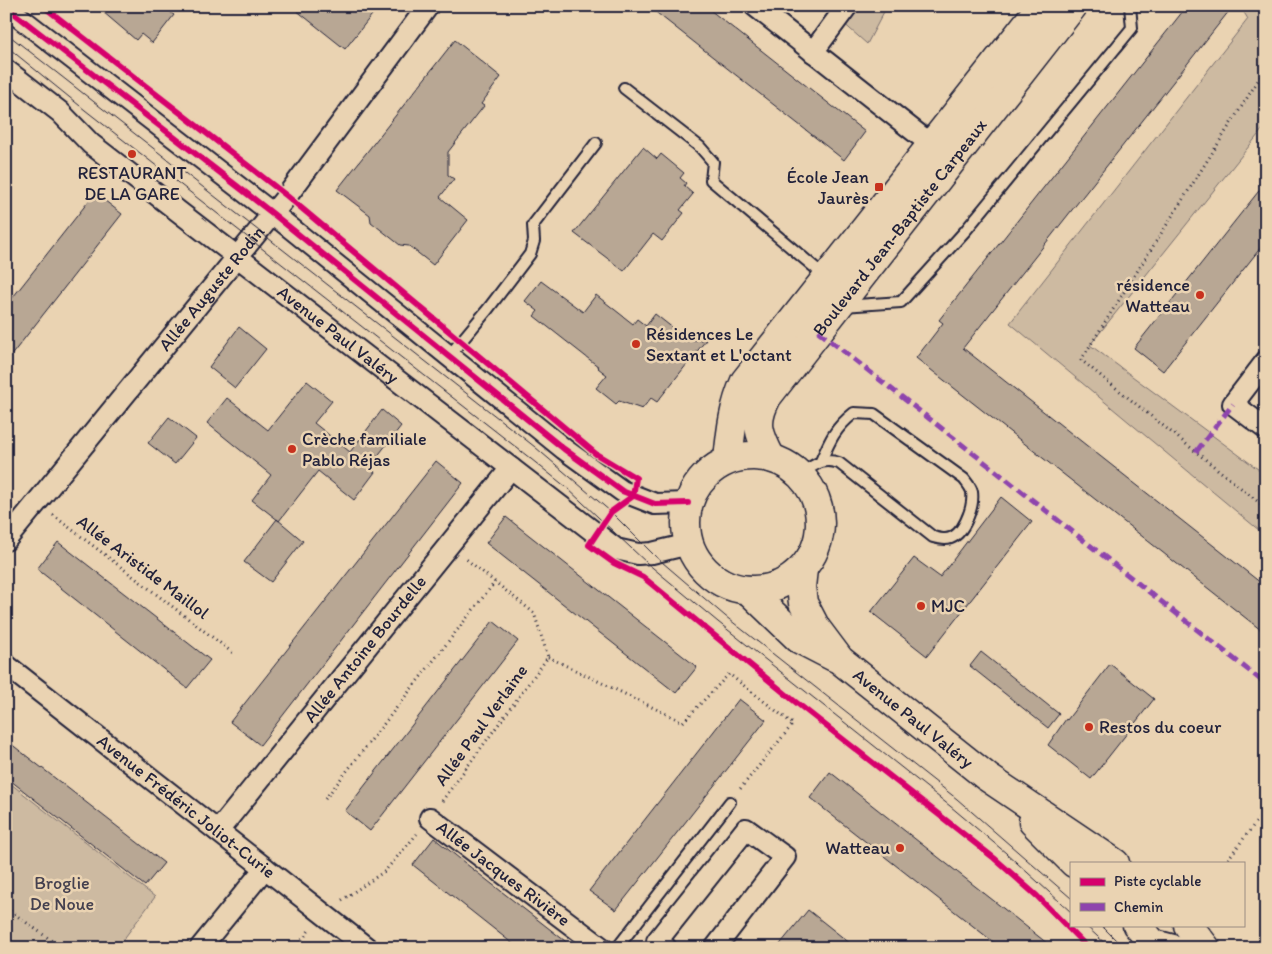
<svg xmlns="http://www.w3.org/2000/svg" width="1272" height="954" viewBox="0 0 1272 954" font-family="Itim,sans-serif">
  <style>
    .green { fill: #cdbaa1; stroke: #786e6e }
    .building { fill: #b8a794; stroke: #22223b }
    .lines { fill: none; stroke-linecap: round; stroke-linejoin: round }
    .service-casing { stroke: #22223b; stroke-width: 14 }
    .minor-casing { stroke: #22223b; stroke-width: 24 }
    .primary-casing { stroke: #22223b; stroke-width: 31 }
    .path { stroke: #22223b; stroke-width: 3; stroke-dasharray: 1 4; stroke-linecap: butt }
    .service { stroke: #ead3b2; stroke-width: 10 }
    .minor { stroke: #ead3b2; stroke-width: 20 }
    .primary { stroke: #ead3b2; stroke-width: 28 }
    .tram { stroke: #22223b; stroke-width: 1 }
    .quiet { stroke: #8e44ad; stroke-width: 5; stroke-dasharray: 10 5; stroke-linecap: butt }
    .cycleway-casing { stroke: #ead3b2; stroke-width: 9 }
    .cycleway { stroke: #d6006c; stroke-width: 6 }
    .poi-dot { fill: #c8321e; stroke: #ead3b2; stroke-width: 2 }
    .labels { text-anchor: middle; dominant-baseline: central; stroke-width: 5; stroke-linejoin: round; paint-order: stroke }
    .poi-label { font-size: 18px; fill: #22223b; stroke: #ead3b2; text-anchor: start }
    .street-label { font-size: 18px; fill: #22223b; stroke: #ead3b2 }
    .park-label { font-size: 18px; fill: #44404f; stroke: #ead3b2 }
  </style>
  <rect width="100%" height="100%" fill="#ead3b2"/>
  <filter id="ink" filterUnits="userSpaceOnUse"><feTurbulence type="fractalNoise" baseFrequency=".02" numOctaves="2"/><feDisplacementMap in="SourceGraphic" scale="10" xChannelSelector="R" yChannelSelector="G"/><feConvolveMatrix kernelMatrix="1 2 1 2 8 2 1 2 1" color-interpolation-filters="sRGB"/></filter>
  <g filter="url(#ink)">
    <path class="green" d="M 824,6 L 887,6 L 867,44 Z
      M 1240,6 L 1266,6 L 1266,125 L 1090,345 L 1266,475 L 1266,536 L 1010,323 L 1248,19 Z
      M 6,780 L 155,897 L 117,948 L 6,948 Z"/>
    <path class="building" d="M 96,6 L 162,6 L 174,15 L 152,43 L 141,34 L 136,40 Z
      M 291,6 L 379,6 L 345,49 Z
      M 648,6 L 705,6 L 865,132 L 844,160 Z
      M 1187,6 L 1233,6 L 963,348 L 1266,587 L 1266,634 L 916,358 L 943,323 L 939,320 Z
      M 455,40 L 501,77 L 481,104 L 484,106 L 448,152 L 448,175 L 454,179 L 440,197 L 468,220 L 433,265 L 409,246 L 400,245 L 371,222 L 370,215 L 337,190 Z
      M 643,147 L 657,159 L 661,154 L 684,173 L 680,178 L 686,183 L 684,186 L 693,194 L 680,210 L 684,213 L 662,241 L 653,234 L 624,271 L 574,233 Z
      M 1266,182 L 1266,241 L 1163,371 L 1134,348 Z
      M 95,193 L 122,214 L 6,362 L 6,306 Z
      M 541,281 L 583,312 L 596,295 L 633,324 L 637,319 L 646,326 L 655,314 L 688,340 L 706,340 L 657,402 L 651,398 L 642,409 L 619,401 L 616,404 L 596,388 L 607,375 L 598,368 L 599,367 L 534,316 L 538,311 L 525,301 Z
      M 239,327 L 266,349 L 235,388 L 209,367 Z
      M 307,381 L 332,401 L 314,423 L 350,452 L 382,410 L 401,426 L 369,467 L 375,472 L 354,500 L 318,471 L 279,521 L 252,500 L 271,475 L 207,423 L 227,398 L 268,430 Z
      M 169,417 L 196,438 L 175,464 L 148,443 Z
      M 436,461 L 463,483 L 260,745 L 230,722 Z
      M 1001,497 L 1032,522 L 927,656 L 871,612 L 914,558 L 940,577 Z
      M 506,517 L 697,667 L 676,693 L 486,543 Z
      M 277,519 L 303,541 L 271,582 L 244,562 Z
      M 58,542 L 210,660 L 187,688 L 37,569 Z
      M 493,621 L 518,641 L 370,831 L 345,811 Z
      M 981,652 L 1059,714 L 1048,728 L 970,666 Z
      M 1110,664 L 1154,699 L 1091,779 L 1048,745 L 1066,719 L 1067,720 Z
      M 739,699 L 766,720 L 616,910 L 589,891 Z
      M 6,740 L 164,863 L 145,886 L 6,777 Z
      M 830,772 L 994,901 L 1053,948 L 1001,948 L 810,798 Z
      M 434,838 L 465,863 L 574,948 L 518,948 L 413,865 Z
      M 808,910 L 856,948 L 777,948 Z"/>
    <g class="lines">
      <defs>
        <path id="service" d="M 624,88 L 700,147 L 713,162 L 711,180 L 826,277
          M 843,306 L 901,302 L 966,230 L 1132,28 L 1130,6
          M 449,356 L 488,309 L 530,254 L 534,241 L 533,225 L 596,143
          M 800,474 C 815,465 822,457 839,463 L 933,537 C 937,538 941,539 945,539 C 963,539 974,507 972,492 C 971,487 967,483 964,479 L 874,414 L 854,413 C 835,428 830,440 821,461
          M 617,948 L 730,802"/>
        <g id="minor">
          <path d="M 755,6 L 942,153"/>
          <path d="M 6,7 L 272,213 L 564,449 L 622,491 L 655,504 L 688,503"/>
          <path d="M 813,52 L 847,6"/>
          <path id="s1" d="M 6,70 L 60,112 L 91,144 L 616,549 L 638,554 L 652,553 L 689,544"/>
          <path d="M 1266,361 L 1233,404 L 1266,429"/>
          <path id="s2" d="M 6,540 L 287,196 L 428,6"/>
          <path id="s3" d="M 6,665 L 367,948"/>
          <path id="s4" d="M 430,818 L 602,948"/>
          <path id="s5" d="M 218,831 L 511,468"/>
          <path d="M 1150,939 L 1185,948"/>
          <path d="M 200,948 L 265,868"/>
          <path d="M 666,948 L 657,941 L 746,829 L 785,857 L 715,948"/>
        </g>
        <g id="primary">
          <circle cx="753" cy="523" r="67"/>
          <path id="s6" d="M 771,458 C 758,433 754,422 767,397 L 1073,6"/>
          <path d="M 728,460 C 731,431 733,408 745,381 L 1041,6"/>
          <path id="s7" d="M 803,569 L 801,587 L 803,603 L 816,628 L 840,660 L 987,777 L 1115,863"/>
          <path d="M 748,590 L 799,639 L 834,657"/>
          <path d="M 1033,822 L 1074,863"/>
          <path d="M 1137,925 L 1157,948"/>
          <path d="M 1188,925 L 1206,948"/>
        </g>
      </defs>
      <use href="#service" class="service-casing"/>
      <use href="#minor" class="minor-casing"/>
      <use href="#primary" class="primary-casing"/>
      <path class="path" d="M 1262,6 L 1266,10
        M 1266,68 L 1081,360 L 1266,508
        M 53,515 L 233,653
        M 548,657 L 683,722 L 729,674 L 793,724 L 740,789
        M 325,799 L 495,582
        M 442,801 L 548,657 L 534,613 L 466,559
        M 1225,863 L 1266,809
        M 342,900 L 385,871 L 417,834
        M 6,908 L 62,948
        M 296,948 L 310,929"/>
      <use href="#service" class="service"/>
      <use href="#minor" class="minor"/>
      <use href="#primary" class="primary"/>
      <path class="tram" d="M 6,33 L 535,447 L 611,512 L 655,556 L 725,616 L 957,799 L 1071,898
        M 6,46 L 85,110 L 526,455 L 566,487 L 647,563 L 718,622 L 950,806 L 1006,853 L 1071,912
        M 1085,925 L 1110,948
        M 1101,925 L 1124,948"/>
      <path class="quiet" d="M 818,331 L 1266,684
        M 1196,452 L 1233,404"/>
      <defs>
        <path id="cycleway" d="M 43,6 L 287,196 L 596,454 L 636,478 L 633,496 L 611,512 L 589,545 L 614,563 L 643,577 L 793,700 L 994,858 L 1037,896 L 1088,948
          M 6,7 L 272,213 L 564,449 L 622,491 L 655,504 L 688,503"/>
      </defs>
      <use href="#cycleway" class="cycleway-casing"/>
      <use href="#cycleway" class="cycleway"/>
    </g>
  </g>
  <g class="poi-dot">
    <circle cx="132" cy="154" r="5"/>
    <rect x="874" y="182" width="10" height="10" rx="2.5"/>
    <circle cx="1200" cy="295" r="5"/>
    <circle cx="636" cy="344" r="5"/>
    <circle cx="292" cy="449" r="5"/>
    <circle cx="921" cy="606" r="5"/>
    <circle cx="1089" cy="727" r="5"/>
    <circle cx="900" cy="848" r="5"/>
  </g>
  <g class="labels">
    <g class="poi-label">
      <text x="132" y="173" text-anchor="middle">RESTAURANT<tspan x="132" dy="21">DE LA GARE</tspan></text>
      <text x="869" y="177" text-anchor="end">École Jean<tspan x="869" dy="21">Jaurès</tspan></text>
      <text x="1190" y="285" text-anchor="end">résidence<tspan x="1190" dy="21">Watteau</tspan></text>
      <text x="646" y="334">Résidences Le<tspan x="646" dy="21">Sextant et L'octant</tspan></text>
      <text x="302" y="439">Crèche familiale<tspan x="302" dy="21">Pablo Réjas</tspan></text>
      <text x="931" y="606">MJC</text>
      <text x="1099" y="727">Restos du coeur</text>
      <text x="890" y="848" text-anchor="end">Watteau</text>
    </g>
    <g class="street-label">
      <text stroke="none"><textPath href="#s6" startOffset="280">Boulevard Jean-Baptiste Carpeaux</textPath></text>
      <text stroke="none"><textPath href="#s2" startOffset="325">Allée Auguste Rodin</textPath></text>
      <text stroke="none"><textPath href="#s1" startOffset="425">Avenue Paul Valéry</textPath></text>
      <text transform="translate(143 567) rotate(37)">Allée Aristide Maillol</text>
      <text stroke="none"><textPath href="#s5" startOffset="234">Allée Antoine Bourdelle</textPath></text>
      <text stroke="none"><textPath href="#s7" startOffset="196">Avenue Paul Valéry</textPath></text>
      <text transform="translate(481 725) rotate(-54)">Allée Paul Verlaine</text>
      <text stroke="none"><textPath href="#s3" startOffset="229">Avenue Frédéric Joliot-Curie</textPath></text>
      <text stroke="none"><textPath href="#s4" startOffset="92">Allée Jacques Rivière</textPath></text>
    </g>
    <g class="park-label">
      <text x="62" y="883">Broglie<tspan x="62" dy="21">De Noue</tspan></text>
    </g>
  </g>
  <rect width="1272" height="954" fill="none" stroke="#ead3b2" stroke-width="25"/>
  <rect x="12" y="12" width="1247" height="929" fill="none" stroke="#22223b" stroke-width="2" filter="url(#ink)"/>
  <rect x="1070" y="862" width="175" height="65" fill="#ead3b2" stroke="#9a8c82"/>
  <rect x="1080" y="878" width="25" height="8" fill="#d6006c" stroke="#9a8c82"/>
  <text x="1114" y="886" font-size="15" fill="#22223b">Piste cyclable</text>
  <rect x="1080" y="903" width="25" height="8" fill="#8e44ad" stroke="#9a8c82"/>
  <text x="1114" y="912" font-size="15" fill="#22223b">Chemin</text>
</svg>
